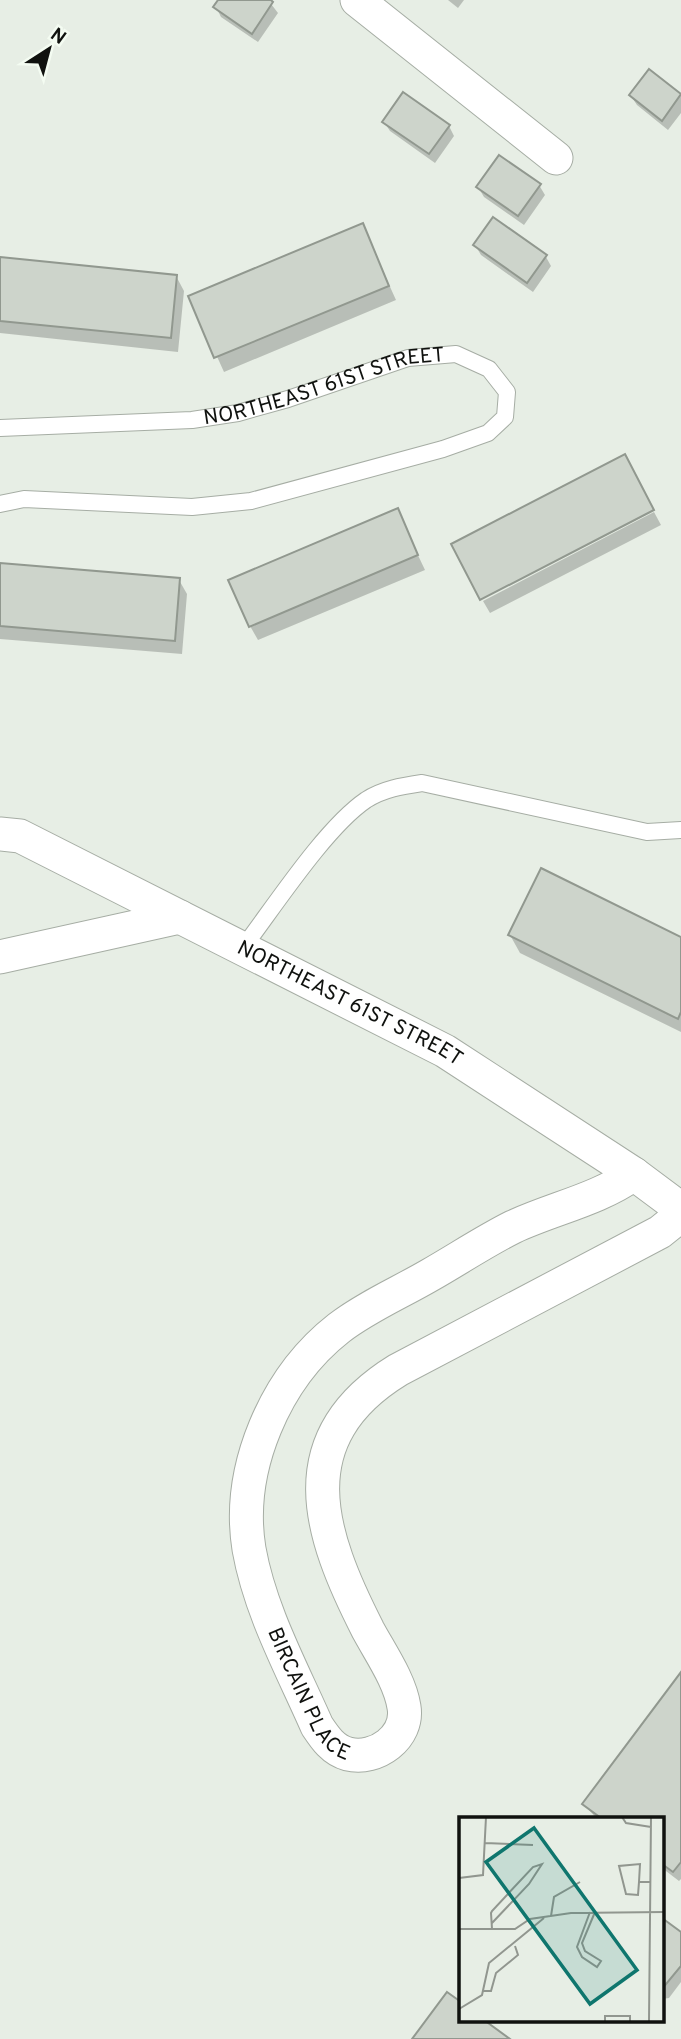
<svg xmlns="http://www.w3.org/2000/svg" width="681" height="2039" viewBox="0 0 681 2039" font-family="Overpass,sans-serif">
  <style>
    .shadow { fill: #0003 }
    .building { fill: #cdd4cb; stroke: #91988f; stroke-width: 2 }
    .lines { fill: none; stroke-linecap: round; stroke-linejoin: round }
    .service-casing { stroke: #a6ada4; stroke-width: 18 }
    .minor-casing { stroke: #a6ada4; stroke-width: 35 }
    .service { stroke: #fff; stroke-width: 16 }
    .minor { stroke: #fff; stroke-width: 33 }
    .labels { text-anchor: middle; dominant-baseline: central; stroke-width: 5; stroke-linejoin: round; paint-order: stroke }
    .street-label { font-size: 21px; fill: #10120f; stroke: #f4fcf2 }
    .inset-road { fill: none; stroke: #91968f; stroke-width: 2 }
    .view { fill: #0f766e; fill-opacity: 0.15; stroke: #0f766e; stroke-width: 3.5 }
    .inset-edge { fill: none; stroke: #10120f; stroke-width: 3.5 }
  </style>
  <rect width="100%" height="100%" fill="#e7eee5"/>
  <path class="shadow" d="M 220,0 L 268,0 L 278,13 L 258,42 L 221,17 L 216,7 Z
    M 448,0 L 464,0 L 458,8 Z
    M 650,72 L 681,96 L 681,113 L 668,130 L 637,105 L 631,96 Z
    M 384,122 L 449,126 L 454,136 L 435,163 L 390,131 Z
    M 539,185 L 545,195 L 524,225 L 484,197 L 478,187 Z
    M 362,225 L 396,300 L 224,372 L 190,297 Z
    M 475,245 L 546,257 L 551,266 L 533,292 L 481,255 Z
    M 0,258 L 176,276 L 184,291 L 178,352 L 0,333 Z
    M 397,511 L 425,570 L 258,640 L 250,626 Z
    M 654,512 L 661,525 L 490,613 L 483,601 Z
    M 0,565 L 179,580 L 187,594 L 182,654 L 0,639 Z
    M 510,935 L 681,939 L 681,1032 L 520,953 Z
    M 681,1675 L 681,1879 L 679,1881 L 662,1868 L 662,1818 L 596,1818 L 584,1804 Z
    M 662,1920 L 681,1934 L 681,1982 L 669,1998 L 662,1999 Z"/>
  <path class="building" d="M 218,0 L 271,0 L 273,2 L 252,34 L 213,7 Z
    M 649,69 L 681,94 L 662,121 L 629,95 Z
    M 403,92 L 450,125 L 429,154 L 382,122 Z
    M 499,155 L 541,184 L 518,216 L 476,187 Z
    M 493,217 L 547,255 L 527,283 L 473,245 Z
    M 363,223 L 389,286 L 214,358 L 188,296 Z
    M 0,257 L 177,275 L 171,338 L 0,321 Z
    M 625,454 L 654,510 L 480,600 L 451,544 Z
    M 398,508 L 418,555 L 249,627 L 228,580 Z
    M 0,563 L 180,578 L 175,641 L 0,626 Z
    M 541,868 L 681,937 L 681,1012 L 678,1019 L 508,935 Z
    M 681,1672 L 681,1862 L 673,1872 L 662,1864 L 662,1818 L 601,1818 L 582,1804 Z
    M 662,1918 L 681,1932 L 681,1966 L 662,1989 Z
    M 447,1992 L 461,2002 L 461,2020 L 484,2020 L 510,2039 L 412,2039 Z"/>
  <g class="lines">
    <defs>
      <g id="service">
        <path id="s1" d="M 0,428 L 192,420 L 238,413 L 288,399 L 408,358 L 456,354 L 489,369 L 507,392 L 505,417 L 488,433 L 443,449 L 251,501 L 192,507 L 24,499 L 0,504"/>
        <path d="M 242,949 C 274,907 325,828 366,800 C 383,789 402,786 422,783 L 647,832 L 681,830"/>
      </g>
      <g id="minor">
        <path d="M 357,0 L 556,158"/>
        <path id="s2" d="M 0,834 L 20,836 L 445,1051 L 634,1174 L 681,1209"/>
        <path d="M 0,957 L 180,917"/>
        <path id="s3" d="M 634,1174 C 597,1200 554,1208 513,1227 C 485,1241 458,1259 430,1275 C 401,1292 366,1307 339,1328 C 275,1378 236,1469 249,1549 C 260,1611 292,1669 317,1726 C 325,1738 333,1750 348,1754 C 376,1761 409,1737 404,1707 C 400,1681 381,1654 368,1630 C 319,1534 286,1439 398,1370 L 660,1232 L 681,1215"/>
      </g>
    </defs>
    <use href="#service" class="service-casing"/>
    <use href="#minor" class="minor-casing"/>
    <use href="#service" class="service"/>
    <use href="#minor" class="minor"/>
  </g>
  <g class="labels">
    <g class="street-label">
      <text stroke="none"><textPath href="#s1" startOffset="329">NORTHEAST 61ST STREET</textPath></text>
      <text stroke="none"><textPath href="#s2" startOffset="390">NORTHEAST 61ST STREET</textPath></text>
      <text stroke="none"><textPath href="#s3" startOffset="742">BIRCAIN PLACE</textPath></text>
    </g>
  </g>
  <g transform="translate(459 1817)">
    <rect width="205" height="205" fill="#e7eee5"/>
    <path class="inset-road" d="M 163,0 L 167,6 L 192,10M 26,26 L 74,28M 0,61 L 24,58 L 27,0M 180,65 L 181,47 L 160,49 L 167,77 L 179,78 L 180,65 L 192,65M 131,95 L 118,130 L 123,140 L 138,150 L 142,144 L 126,134 L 123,126 L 136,95M 92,99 L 95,80 L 121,65M 33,106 L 70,67 L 83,47 L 74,50 L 33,94 L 32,96 L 33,112M 0,112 L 56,112 L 71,102 L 112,96 L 205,95M 23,174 L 32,174 L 37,156 L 59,138 L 56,129M 0,192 L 23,178 L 30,146 L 85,101M 146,204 L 146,199 L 171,199 L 171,204M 190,204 L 192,0"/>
    <path class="view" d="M 75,11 L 178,153 L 131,187 L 27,45 Z"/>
    <rect width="205" height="205" class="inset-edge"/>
  </g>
  <g transform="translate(49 49) rotate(36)" stroke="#f4fcf2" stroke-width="5" paint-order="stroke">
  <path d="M0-5L12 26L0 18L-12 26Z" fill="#10120f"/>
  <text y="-10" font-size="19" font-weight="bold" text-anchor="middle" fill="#10120f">N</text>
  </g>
</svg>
